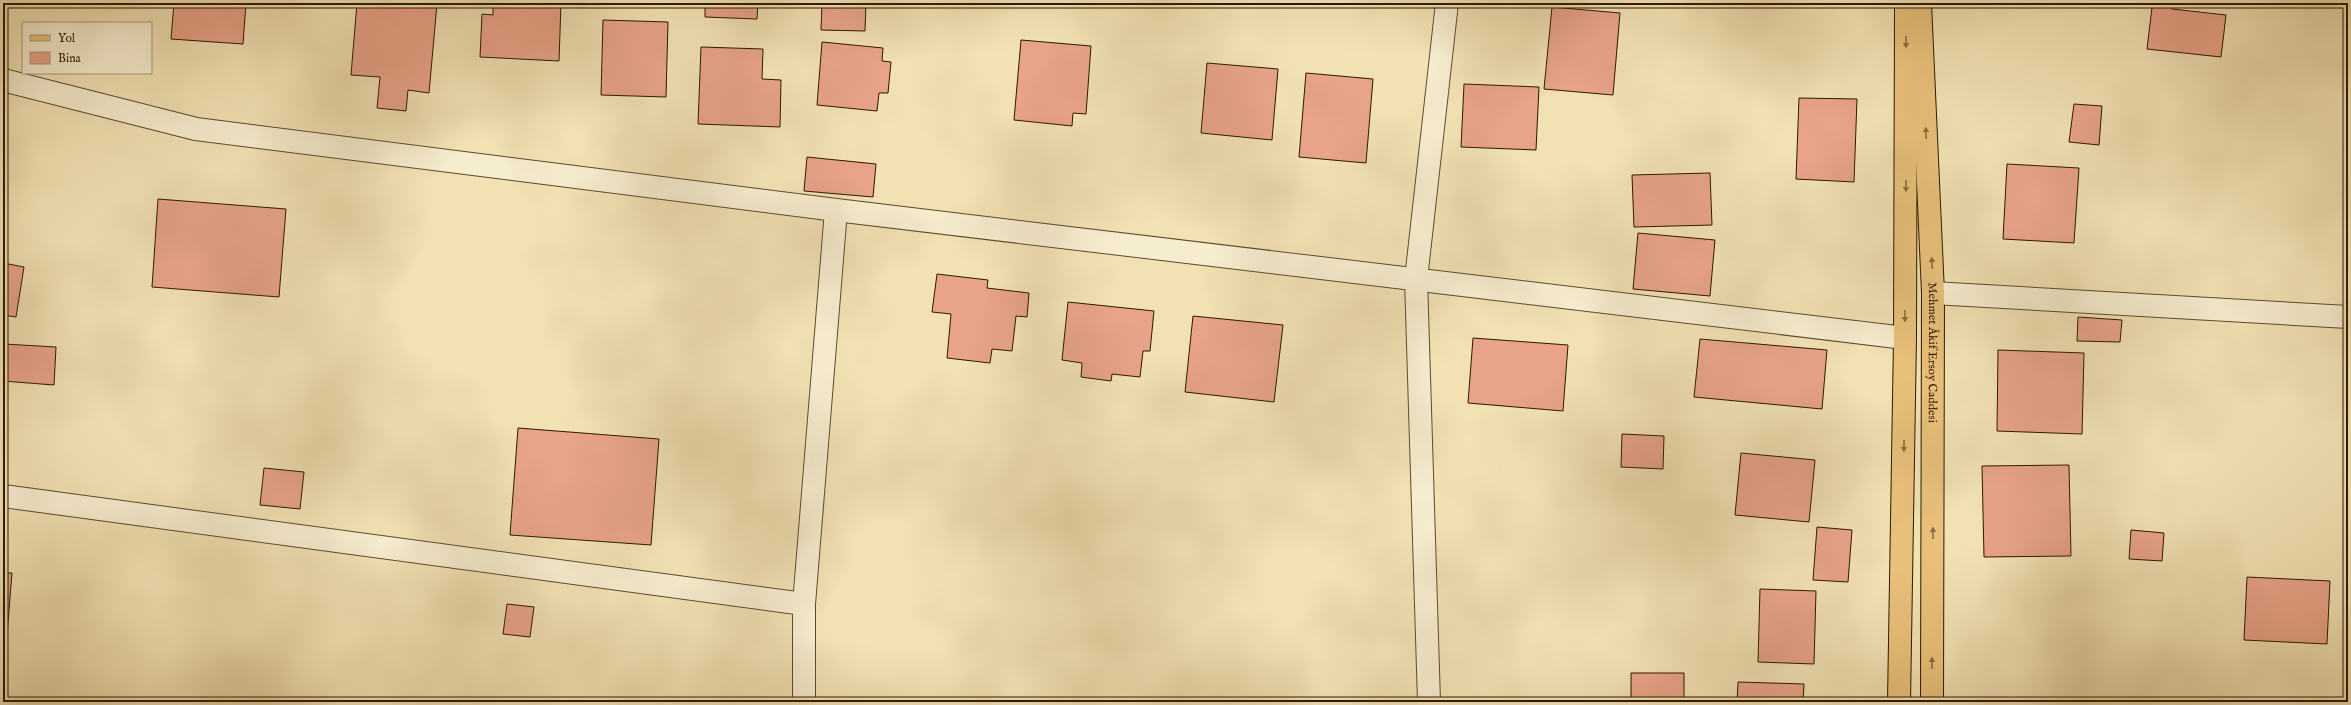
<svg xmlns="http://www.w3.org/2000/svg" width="2351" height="705" viewBox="0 0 2351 705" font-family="'IM FELL English',serif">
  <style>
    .building { fill: #e8a388; stroke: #2d1801 }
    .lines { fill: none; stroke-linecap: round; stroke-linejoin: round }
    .minor-casing { stroke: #5e4a2e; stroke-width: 24 }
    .major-casing { stroke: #2d1801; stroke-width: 24 }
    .minor { stroke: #f6ecce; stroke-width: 22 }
    .major { stroke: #e8c07a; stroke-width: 22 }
    .oneway { fill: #8a6c3e }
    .labels { text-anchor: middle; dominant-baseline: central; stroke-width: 4; stroke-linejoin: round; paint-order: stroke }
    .street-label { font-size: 12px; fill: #2d1801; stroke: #f6ecce }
  </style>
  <rect width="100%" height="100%" fill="#f1e1b3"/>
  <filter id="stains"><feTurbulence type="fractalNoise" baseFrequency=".005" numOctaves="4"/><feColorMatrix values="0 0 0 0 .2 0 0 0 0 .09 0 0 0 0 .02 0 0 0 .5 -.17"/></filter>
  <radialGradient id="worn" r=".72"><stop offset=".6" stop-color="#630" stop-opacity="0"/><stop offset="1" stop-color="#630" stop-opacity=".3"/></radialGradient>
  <path class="building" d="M 118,3 L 156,3 L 155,7 Z
    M 174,3 L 246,3 L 243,44 L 171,39 Z
    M 357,3 L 437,4 L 429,93 L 408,90 L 406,111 L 377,108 L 380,77 L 351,75 Z
    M 493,3 L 561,3 L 559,61 L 480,57 L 482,14 L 493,15 Z
    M 705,3 L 758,3 L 757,19 L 705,17 Z
    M 822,3 L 866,3 L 865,31 L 821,30 Z
    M 2125,3 L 2172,3 L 2172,9 L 2226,15 L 2221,57 L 2147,49 L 2152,7 Z
    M 1552,7 L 1620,13 L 1613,95 L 1544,89 Z
    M 603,20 L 668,22 L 666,97 L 601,95 Z
    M 1021,40 L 1091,46 L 1086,114 L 1073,113 L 1072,126 L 1014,120 Z
    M 822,42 L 883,48 L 882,61 L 891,62 L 888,93 L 879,93 L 877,111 L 817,105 Z
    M 701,47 L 763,49 L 762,79 L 781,80 L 780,127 L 698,124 Z
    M 1207,63 L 1278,69 L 1272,140 L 1201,133 Z
    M 1306,73 L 1373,79 L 1366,163 L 1299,157 Z
    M 1464,84 L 1539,87 L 1536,150 L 1461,147 Z
    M 1799,98 L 1857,99 L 1854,182 L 1796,179 Z
    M 2074,104 L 2102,106 L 2099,145 L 2069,142 Z
    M 807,157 L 876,164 L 873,197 L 804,191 Z
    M 2007,164 L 2079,168 L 2074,243 L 2003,239 Z
    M 1710,173 L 1712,225 L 1634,227 L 1632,175 Z
    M 158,199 L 286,209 L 279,297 L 152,287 Z
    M 1638,233 L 1715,240 L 1710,296 L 1633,289 Z
    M 3,263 L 24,267 L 16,317 L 3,315 Z
    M 937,274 L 988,280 L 987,288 L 1029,293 L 1027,317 L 1016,316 L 1012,351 L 992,349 L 990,363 L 947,358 L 951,314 L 932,312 Z
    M 1068,302 L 1154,311 L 1150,351 L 1143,351 L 1140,377 L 1112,374 L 1111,381 L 1081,377 L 1082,363 L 1062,360 Z
    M 1193,316 L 1283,325 L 1274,402 L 1185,392 Z
    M 2078,317 L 2122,320 L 2120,342 L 2077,341 Z
    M 1473,338 L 1568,345 L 1563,411 L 1468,403 Z
    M 1700,339 L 1827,350 L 1822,409 L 1694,397 Z
    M 4,344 L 56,347 L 54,385 L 3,381 Z
    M 1998,350 L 2084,353 L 2082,434 L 1997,431 Z
    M 518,428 L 659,439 L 651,545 L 510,535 Z
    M 1622,434 L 1664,436 L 1663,469 L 1621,467 Z
    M 1741,453 L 1815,460 L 1809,522 L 1735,515 Z
    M 2069,465 L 2071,556 L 1984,557 L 1982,466 Z
    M 264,468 L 304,472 L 300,509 L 260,505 Z
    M 1817,527 L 1852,530 L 1848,582 L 1813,580 Z
    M 2131,530 L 2164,533 L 2162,561 L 2129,559 Z
    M 3,573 L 12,573 L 7,635 L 3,635 Z
    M 2247,577 L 2330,581 L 2327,644 L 2244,640 Z
    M 1760,589 L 1816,591 L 1814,664 L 1758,662 Z
    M 507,604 L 534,607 L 530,637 L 503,634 Z
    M 1631,673 L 1684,673 L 1684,702 L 1631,702 Z
    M 1738,682 L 1804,684 L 1803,702 L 1737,702 Z"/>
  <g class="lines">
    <defs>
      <path id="minor" d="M 3,80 L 196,129 L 836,210 L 1905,338
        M 1933,293 L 2348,317
        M 3,496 L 804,604
        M 804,702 L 804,604 L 836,210
        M 1429,702 L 1416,279 L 1447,3"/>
      <g id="major">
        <path id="s1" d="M 1920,3 L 1933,293 L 1932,702"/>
        <path d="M 1899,702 L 1905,338 L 1906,6"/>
      </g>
    </defs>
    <use href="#minor" class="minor-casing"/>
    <use href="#major" class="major-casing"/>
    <use href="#minor" class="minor"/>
    <use href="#major" class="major"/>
  </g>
  <defs><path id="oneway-solid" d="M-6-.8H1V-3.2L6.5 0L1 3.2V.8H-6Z"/></defs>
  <g class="oneway">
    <use href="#oneway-solid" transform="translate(1906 42) rotate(90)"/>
    <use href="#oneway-solid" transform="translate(1926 133) rotate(-93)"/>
    <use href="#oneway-solid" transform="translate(1906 186) rotate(90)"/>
    <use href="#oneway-solid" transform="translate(1932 263) rotate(-93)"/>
    <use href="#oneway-solid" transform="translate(1905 316) rotate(90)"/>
    <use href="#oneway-solid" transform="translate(1904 446) rotate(91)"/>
    <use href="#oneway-solid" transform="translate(1933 533) rotate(-90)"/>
    <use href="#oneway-solid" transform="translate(1932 663) rotate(-90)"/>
  </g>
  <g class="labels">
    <g class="street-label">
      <text stroke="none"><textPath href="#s1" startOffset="350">Mehmet Âkif Ersoy Caddesi</textPath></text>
    </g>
  </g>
  <rect width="2351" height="705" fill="none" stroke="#f1e1b3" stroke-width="16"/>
  <rect x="4" y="4" width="2343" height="697" fill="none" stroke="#2d1801" stroke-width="2"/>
  <rect x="8" y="8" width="2335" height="689" fill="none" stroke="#2d1801"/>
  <rect x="22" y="22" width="130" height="52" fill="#f6ecce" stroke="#a6977c"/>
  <rect x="30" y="35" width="20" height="6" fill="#e8c07a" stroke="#a6977c"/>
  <text x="58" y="42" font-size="12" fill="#2d1801">Yol</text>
  <rect x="30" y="52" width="20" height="12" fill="#e8a388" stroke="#a6977c"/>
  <text x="58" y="62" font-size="12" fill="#2d1801">Bina</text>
  <rect width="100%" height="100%" filter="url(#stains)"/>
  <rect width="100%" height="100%" fill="url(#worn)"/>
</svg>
